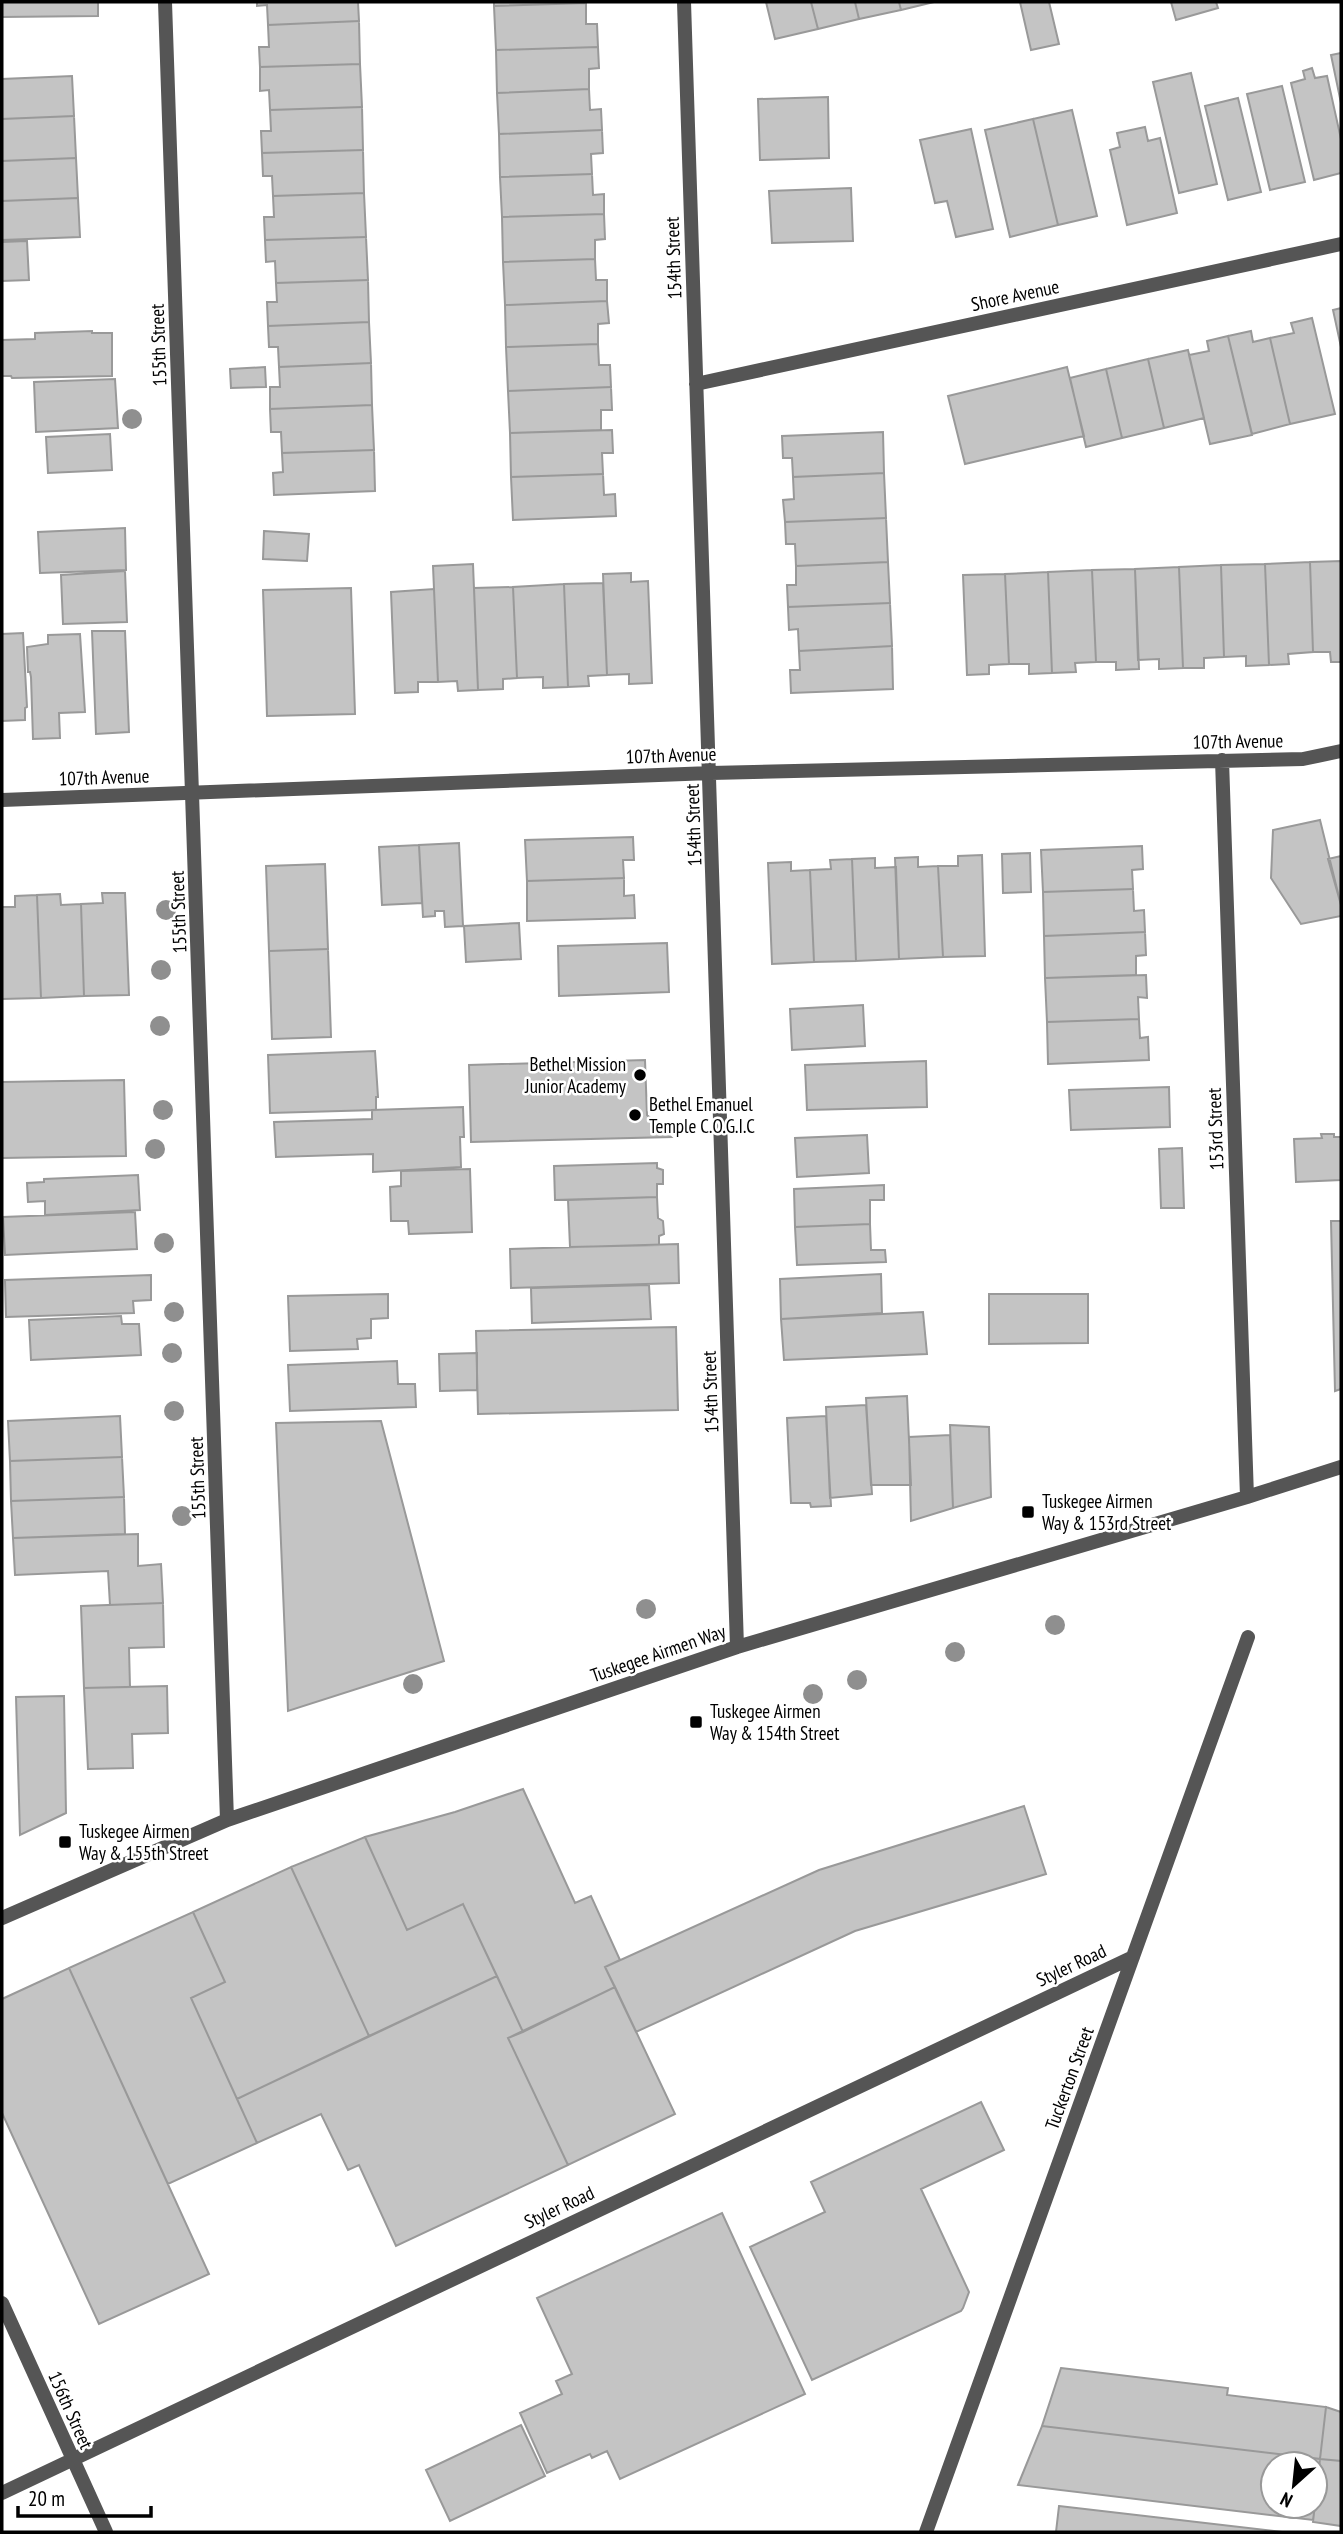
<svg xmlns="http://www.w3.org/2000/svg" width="1343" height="2534" viewBox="0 0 1343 2534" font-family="'PT Sans Narrow',sans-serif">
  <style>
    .building { fill: #c4c4c4; stroke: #999; stroke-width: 2 }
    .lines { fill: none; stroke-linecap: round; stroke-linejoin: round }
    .lane { stroke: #555; stroke-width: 14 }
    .street { stroke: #555; stroke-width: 14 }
    .tree { fill: #8f8f8f }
    .poi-dot { fill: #000; stroke: #fff; stroke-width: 2.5 }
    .labels { text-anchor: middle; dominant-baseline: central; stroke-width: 5; stroke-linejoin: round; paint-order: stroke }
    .street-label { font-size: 19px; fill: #000; stroke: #fff }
    .poi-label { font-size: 19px; fill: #000; stroke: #fff; text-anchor: start }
  </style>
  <rect width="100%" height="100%" fill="#fff"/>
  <path class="building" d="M 2,2 L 98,2 L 98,16 L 2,17 Z
    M 257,2 L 358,2 L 359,21 L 268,25 L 267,5 L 257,6 Z
    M 494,2 L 586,2 L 586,3 L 494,6 Z
    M 766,2 L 811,2 L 818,29 L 775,39 Z
    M 811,2 L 855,2 L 859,19 L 818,29 Z
    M 855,2 L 899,2 L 901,10 L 859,19 Z
    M 899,2 L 934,2 L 901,10 Z
    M 1020,2 L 1049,2 L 1059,44 L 1031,50 Z
    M 1171,2 L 1216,2 L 1218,8 L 1176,20 Z
    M 586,3 L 586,24 L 597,24 L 598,47 L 496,50 L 494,6 Z
    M 359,21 L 360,64 L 260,67 L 259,47 L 269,47 L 268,25 Z
    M 598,47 L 599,68 L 589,69 L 589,89 L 497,93 L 496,50 Z
    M 1341,53 L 1341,103 L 1331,55 Z
    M 360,64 L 362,107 L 270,110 L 269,90 L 260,91 L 260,67 Z
    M 1312,68 L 1315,78 L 1327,76 L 1341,139 L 1341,173 L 1314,180 L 1291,83 L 1305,79 L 1303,71 Z
    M 1191,73 L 1217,184 L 1179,193 L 1153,82 Z
    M 72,76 L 74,116 L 2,119 L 2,79 Z
    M 1282,86 L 1305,182 L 1270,190 L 1247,94 Z
    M 589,89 L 590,110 L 601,109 L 602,130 L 499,134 L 497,93 Z
    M 828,97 L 829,158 L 760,160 L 758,99 Z
    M 1238,98 L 1261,192 L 1228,200 L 1205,106 Z
    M 362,107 L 363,150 L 262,153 L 261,131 L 271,131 L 270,110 Z
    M 1072,110 L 1097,216 L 1058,225 L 1033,119 Z
    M 74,116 L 76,158 L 2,161 L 2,119 Z
    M 1033,119 L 1058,225 L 1010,237 L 985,130 Z
    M 1145,127 L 1148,141 L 1160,138 L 1177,213 L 1127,225 L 1110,150 L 1120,147 L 1117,133 Z
    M 971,129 L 993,229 L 956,237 L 947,201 L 935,203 L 920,140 Z
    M 602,130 L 603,153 L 591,154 L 592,174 L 500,177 L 499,134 Z
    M 363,150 L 364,193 L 273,196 L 272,176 L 263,176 L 262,153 Z
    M 76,158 L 78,198 L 2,201 L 2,161 Z
    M 592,174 L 593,195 L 604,194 L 604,214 L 502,217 L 500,177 Z
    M 851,188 L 853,241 L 772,243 L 769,191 Z
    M 364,193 L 366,237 L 265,240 L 264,217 L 274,217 L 273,196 Z
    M 78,198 L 80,237 L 2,240 L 2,201 Z
    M 604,214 L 605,239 L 595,240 L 595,259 L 503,262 L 502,217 Z
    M 366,237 L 368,280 L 276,283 L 275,261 L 266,262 L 265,240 Z
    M 27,241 L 29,280 L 2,281 L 2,242 Z
    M 595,259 L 596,280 L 607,280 L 607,301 L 505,305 L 503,262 Z
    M 368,280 L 369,322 L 268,326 L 267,302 L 277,302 L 276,283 Z
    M 607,301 L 609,323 L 598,324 L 598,344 L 506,347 L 505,305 Z
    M 1341,308 L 1341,347 L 1333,310 Z
    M 1312,318 L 1335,414 L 1290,424 L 1270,338 L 1294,333 L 1291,323 Z
    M 369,322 L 371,363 L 279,367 L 278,347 L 269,347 L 268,326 Z
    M 92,331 L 92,333 L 112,333 L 112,376 L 12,378 L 11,376 L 2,376 L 2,340 L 35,339 L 35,333 Z
    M 1251,331 L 1253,342 L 1270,338 L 1290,424 L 1252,434 L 1228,336 Z
    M 1228,336 L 1252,435 L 1210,444 L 1189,355 L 1209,351 L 1207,341 Z
    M 598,344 L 599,365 L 610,365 L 611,387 L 508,391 L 506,347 Z
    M 1188,350 L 1204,418 L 1164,428 L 1148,359 Z
    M 1148,359 L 1164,428 L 1122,438 L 1106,369 Z
    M 371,363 L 372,405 L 270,409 L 270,387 L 280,387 L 279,367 Z
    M 265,367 L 266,387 L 231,388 L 230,369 Z
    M 1067,367 L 1084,436 L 965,464 L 948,396 Z
    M 1106,369 L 1122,438 L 1086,447 L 1070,378 Z
    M 115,379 L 118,428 L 36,432 L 34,382 Z
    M 611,387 L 612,410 L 601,410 L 601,430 L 510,433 L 508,391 Z
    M 372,405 L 374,450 L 282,453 L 281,432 L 271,432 L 270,409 Z
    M 612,430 L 613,453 L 602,453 L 603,474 L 511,477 L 510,433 Z
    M 883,432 L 884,473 L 793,477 L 792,458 L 783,458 L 782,436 Z
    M 110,434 L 112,470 L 48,473 L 46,437 Z
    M 374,450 L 375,491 L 274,495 L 273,473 L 283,472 L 282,453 Z
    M 884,473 L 886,518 L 785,522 L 783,500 L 794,499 L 793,477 Z
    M 603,474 L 604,495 L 615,494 L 616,516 L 513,520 L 511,477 Z
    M 886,518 L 888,562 L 796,566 L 795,544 L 786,544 L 785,522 Z
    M 125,528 L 126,570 L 40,573 L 38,532 Z
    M 264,531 L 309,534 L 307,561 L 263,559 Z
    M 1341,561 L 1341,662 L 1331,662 L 1330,652 L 1313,652 L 1310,562 Z
    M 888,562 L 890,603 L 788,607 L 787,585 L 796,585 L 796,566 Z
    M 1310,562 L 1313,652 L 1288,654 L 1289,664 L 1269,665 L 1265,564 Z
    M 473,564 L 478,690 L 458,691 L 457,681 L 438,682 L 433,566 Z
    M 1265,564 L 1269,665 L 1246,666 L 1246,656 L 1224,657 L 1221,565 Z
    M 1221,565 L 1224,657 L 1204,658 L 1204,668 L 1183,668 L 1179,567 Z
    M 1179,567 L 1183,668 L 1159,669 L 1159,659 L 1138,660 L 1135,569 Z
    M 1135,569 L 1139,669 L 1116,670 L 1116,662 L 1096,662 L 1092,570 Z
    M 1092,570 L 1096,662 L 1075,663 L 1076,672 L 1052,673 L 1048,572 Z
    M 125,571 L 127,622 L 63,624 L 61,575 Z
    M 1048,572 L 1052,673 L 1029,674 L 1029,664 L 1009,664 L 1005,574 Z
    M 631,573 L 631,582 L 648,581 L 652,683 L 629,684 L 629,674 L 607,675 L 603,574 Z
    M 1005,574 L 1009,664 L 989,665 L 989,674 L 967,675 L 963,575 Z
    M 603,583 L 607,675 L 588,676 L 589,686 L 568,687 L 564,584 Z
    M 564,584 L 568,687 L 543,688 L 543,677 L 517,678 L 513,587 Z
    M 513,587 L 517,678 L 503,679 L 503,689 L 478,690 L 474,588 Z
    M 351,588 L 355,714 L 267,716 L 263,590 Z
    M 434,589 L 438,682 L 418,682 L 418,692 L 395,693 L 391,592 Z
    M 890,603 L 892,646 L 799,651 L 798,629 L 789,630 L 788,607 Z
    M 92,631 L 125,631 L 129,732 L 96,734 Z
    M 23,633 L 27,707 L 25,708 L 25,720 L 2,721 L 2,634 Z
    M 80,634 L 85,712 L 59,713 L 60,738 L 33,739 L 31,677 L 30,672 L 28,672 L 27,647 L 48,644 L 48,635 Z
    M 892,646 L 893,689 L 791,693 L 790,670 L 800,670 L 799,651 Z
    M 1320,820 L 1341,905 L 1341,916 L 1301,924 L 1271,878 L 1273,830 Z
    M 633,837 L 634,860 L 623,860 L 624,878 L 527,881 L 525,840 Z
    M 459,843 L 463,926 L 445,927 L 444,911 L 435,911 L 435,916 L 423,917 L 419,845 Z
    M 419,845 L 422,903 L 382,905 L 379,847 Z
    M 1142,846 L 1143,869 L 1132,870 L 1133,889 L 1043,892 L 1041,850 Z
    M 1030,853 L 1031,892 L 1003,893 L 1002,854 Z
    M 982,855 L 985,956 L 943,957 L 938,866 L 958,866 L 958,856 Z
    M 1341,856 L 1341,905 L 1328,859 Z
    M 918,857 L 918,867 L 938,866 L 943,957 L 899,959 L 895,858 Z
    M 875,858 L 875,868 L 896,867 L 899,959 L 856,961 L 852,859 Z
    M 852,859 L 856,961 L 814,962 L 810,870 L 831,869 L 830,860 Z
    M 791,862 L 791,871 L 810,870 L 814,962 L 772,964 L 768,863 Z
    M 325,864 L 328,949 L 269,951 L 266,866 Z
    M 624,878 L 624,896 L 634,895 L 635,918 L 527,921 L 527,881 Z
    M 1133,889 L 1134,911 L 1144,910 L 1145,932 L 1044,936 L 1043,892 Z
    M 102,893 L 125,893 L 129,995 L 84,996 L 81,904 L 103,903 Z
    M 60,894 L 61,905 L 81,904 L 84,996 L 41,998 L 37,895 Z
    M 37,895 L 41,998 L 2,999 L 2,907 L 15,907 L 15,896 Z
    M 519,923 L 521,959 L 466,962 L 464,926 Z
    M 1145,932 L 1146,955 L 1136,956 L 1136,975 L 1045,978 L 1044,936 Z
    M 667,943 L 669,992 L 559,996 L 558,946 Z
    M 328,949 L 331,1037 L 272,1039 L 269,951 Z
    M 1146,975 L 1147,998 L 1138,997 L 1139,1019 L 1047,1022 L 1045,978 Z
    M 863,1005 L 865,1046 L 792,1050 L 790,1009 Z
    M 1139,1019 L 1140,1038 L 1148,1037 L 1149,1060 L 1048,1064 L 1047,1022 Z
    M 375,1051 L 378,1097 L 376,1097 L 376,1110 L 270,1113 L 268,1055 Z
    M 645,1060 L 647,1115 L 671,1137 L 471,1142 L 469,1065 Z
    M 926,1061 L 927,1107 L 807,1110 L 805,1065 Z
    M 124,1080 L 126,1156 L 2,1158 L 2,1082 Z
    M 1169,1087 L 1170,1127 L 1071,1130 L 1069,1090 Z
    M 463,1107 L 464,1137 L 460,1137 L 461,1167 L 373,1172 L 373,1154 L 276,1157 L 274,1122 L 372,1119 L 372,1110 Z
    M 1321,1134 L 1334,1134 L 1334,1137 L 1341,1137 L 1341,1180 L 1296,1182 L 1294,1139 L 1322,1138 Z
    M 867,1135 L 869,1173 L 797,1177 L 795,1138 Z
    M 1182,1148 L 1184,1208 L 1161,1208 L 1159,1149 Z
    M 657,1163 L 657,1168 L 663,1170 L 663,1184 L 657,1184 L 657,1197 L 555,1200 L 554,1166 Z
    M 470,1169 L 472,1232 L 409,1234 L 408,1221 L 391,1221 L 390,1187 L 401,1186 L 401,1171 Z
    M 138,1175 L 140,1210 L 45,1215 L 45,1201 L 28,1202 L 27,1183 L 44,1182 L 44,1179 Z
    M 884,1185 L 884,1200 L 870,1200 L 870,1224 L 795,1227 L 794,1189 Z
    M 657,1197 L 658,1218 L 663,1221 L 664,1234 L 659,1236 L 659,1245 L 570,1247 L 568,1200 Z
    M 135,1212 L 137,1249 L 5,1255 L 3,1217 Z
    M 1331,1221 L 1341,1221 L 1341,1389 L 1335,1391 Z
    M 870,1224 L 871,1250 L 885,1250 L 886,1262 L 797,1265 L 795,1227 Z
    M 678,1244 L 679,1283 L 511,1288 L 510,1249 Z
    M 881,1274 L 882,1313 L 781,1319 L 780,1279 Z
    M 151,1275 L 151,1300 L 133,1301 L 134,1313 L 6,1317 L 5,1280 Z
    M 649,1285 L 651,1319 L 532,1323 L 531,1288 Z
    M 388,1294 L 388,1318 L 371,1319 L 371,1338 L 357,1339 L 358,1349 L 290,1351 L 288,1296 Z
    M 989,1294 L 1088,1294 L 1088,1343 L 989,1344 Z
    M 923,1312 L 927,1354 L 784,1360 L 781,1319 Z
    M 121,1316 L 122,1324 L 139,1324 L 141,1355 L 31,1360 L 29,1320 Z
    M 676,1327 L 678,1410 L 478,1414 L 476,1331 Z
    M 477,1353 L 477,1390 L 440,1391 L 439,1354 Z
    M 397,1361 L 398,1384 L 415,1384 L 416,1407 L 290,1411 L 288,1365 Z
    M 907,1396 L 911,1485 L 871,1485 L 866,1398 Z
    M 866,1405 L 872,1494 L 830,1498 L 826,1407 Z
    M 120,1416 L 122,1457 L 10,1461 L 8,1421 Z
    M 826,1416 L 831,1506 L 811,1507 L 810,1503 L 791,1503 L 787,1418 Z
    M 381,1421 L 444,1661 L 288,1711 L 276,1423 Z
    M 950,1425 L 989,1427 L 991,1497 L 953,1508 Z
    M 950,1435 L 953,1508 L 911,1521 L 909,1437 Z
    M 122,1457 L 124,1497 L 11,1501 L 10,1461 Z
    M 124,1497 L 125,1534 L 13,1538 L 11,1501 Z
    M 138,1534 L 138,1566 L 161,1564 L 163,1603 L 110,1605 L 108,1571 L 15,1575 L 13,1538 Z
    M 163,1603 L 164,1647 L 129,1648 L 130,1687 L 84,1688 L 81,1606 Z
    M 167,1686 L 168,1733 L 132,1734 L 133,1768 L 88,1769 L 84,1688 Z
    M 64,1696 L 66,1813 L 20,1835 L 16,1697 Z
    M 523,1789 L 575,1903 L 591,1896 L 620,1960 L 605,1967 L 615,1987 L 523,2032 L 463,1904 L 407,1930 L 365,1837 L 455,1812 Z
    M 1024,1806 L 1046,1874 L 855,1931 L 636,2032 L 605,1967 L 819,1870 Z
    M 365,1837 L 407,1930 L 463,1904 L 497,1976 L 369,2036 L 291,1867 Z
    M 291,1867 L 369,2036 L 237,2099 L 191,1998 L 225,1982 L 193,1912 Z
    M 193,1912 L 225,1982 L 191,1998 L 257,2143 L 168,2184 L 69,1968 Z
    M 69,1968 L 209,2274 L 99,2324 L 2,2113 L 2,1999 Z
    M 497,1976 L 523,2032 L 508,2038 L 568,2165 L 396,2246 L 359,2165 L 348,2170 L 321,2114 L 257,2143 L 237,2099 Z
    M 615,1987 L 675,2114 L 568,2165 L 508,2038 Z
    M 981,2102 L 1004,2150 L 921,2189 L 969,2292 L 963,2308 L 961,2311 L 812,2380 L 750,2247 L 825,2212 L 811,2182 Z
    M 722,2213 L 805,2394 L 620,2479 L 607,2451 L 592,2458 L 590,2454 L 547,2473 L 520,2413 L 562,2394 L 556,2381 L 572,2374 L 537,2298 Z
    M 1061,2368 L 1228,2388 L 1227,2395 L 1326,2407 L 1320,2459 L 1042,2426 Z
    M 1326,2407 L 1341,2412 L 1341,2461 L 1320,2459 Z
    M 521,2425 L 545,2476 L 450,2521 L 426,2470 Z
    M 1042,2426 L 1320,2459 L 1315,2503 L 1315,2464 L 1273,2464 L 1273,2506 L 1315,2506 L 1313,2520 L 1018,2485 Z
    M 1320,2459 L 1341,2461 L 1341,2526 L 1313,2522 Z
    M 1059,2506 L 1282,2532 L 1056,2532 Z"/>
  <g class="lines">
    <path class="lane" d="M 2,2303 L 106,2532
      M 2,2493 L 1133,1957
      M 926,2532 L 1248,1637"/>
    <path class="street" d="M 165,2 L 227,1820
      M 684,2 L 737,1647
      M 696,384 L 1341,244
      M 1222,760 L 1247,1497
      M 2,800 L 711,773 L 1303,759 L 1341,751
      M 2,1918 L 227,1820 L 737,1647 L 1247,1497 L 1341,1467"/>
  </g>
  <g class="tree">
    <circle cx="132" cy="419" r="10"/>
    <circle cx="166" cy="910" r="10"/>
    <circle cx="161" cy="970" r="10"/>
    <circle cx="160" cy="1026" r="10"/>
    <circle cx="163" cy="1110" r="10"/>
    <circle cx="155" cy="1149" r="10"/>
    <circle cx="164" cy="1243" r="10"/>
    <circle cx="174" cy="1312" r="10"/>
    <circle cx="172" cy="1353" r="10"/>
    <circle cx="174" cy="1411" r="10"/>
    <circle cx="182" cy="1516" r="10"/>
    <circle cx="646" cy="1609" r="10"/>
    <circle cx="1055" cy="1625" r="10"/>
    <circle cx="955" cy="1652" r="10"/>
    <circle cx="857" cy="1680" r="10"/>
    <circle cx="413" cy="1684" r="10"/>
    <circle cx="813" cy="1694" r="10"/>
  </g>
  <g class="poi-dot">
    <circle cx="640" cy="1075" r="7"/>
    <circle cx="635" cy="1115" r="7"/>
    <rect x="1021" y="1505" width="14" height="14" rx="3.5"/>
    <rect x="689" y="1715" width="14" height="14" rx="3.5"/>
    <rect x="58" y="1835" width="14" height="14" rx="3.5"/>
  </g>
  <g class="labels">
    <g class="street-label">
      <text transform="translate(673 258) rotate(-92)">154th Street</text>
      <text transform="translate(1015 295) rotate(-12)">Shore Avenue</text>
      <text transform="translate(158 345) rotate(-92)">155th Street</text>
      <text transform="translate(1238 741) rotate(-1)">107th Avenue</text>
      <text transform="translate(671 755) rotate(-2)">107th Avenue</text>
      <text transform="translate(104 777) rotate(-2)">107th Avenue</text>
      <text transform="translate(693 825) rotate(-92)">154th Street</text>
      <text transform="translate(178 912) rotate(-92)">155th Street</text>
      <text transform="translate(1215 1129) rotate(-92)">153rd Street</text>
      <text transform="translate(710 1392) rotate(-92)">154th Street</text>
      <text transform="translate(197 1478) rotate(-92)">155th Street</text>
      <text transform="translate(658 1653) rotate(-19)">Tuskegee Airmen Way</text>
      <text transform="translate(1071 1965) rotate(-25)">Styler Road</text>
      <text transform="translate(1069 2078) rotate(-70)">Tuckerton Street</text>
      <text transform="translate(559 2207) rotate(-25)">Styler Road</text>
      <text transform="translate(71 2410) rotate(66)">156th Street</text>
    </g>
    <g class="poi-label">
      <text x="626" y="1064" text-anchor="end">Bethel Mission<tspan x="626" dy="22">Junior Academy</tspan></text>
      <text x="649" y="1104">Bethel Emanuel<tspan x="649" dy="22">Temple C.O.G.I.C</tspan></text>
      <text x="1042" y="1501">Tuskegee Airmen<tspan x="1042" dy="22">Way &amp; 153rd Street</tspan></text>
      <text x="710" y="1711">Tuskegee Airmen<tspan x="710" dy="22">Way &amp; 154th Street</tspan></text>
      <text x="79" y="1831">Tuskegee Airmen<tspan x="79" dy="22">Way &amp; 155th Street</tspan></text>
    </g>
  </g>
  <rect width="1343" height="2534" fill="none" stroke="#000000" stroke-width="7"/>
  <g transform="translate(1294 2485) rotate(207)"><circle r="33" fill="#ffffff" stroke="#999999" stroke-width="2"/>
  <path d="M0-5L12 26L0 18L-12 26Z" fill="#000000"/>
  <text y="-10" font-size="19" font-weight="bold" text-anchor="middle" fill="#000000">N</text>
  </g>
  <path d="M18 2506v10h133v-10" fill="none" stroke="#000000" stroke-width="3.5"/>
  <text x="28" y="2506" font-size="21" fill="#000000" stroke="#ffffff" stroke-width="5" paint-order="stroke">20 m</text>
</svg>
